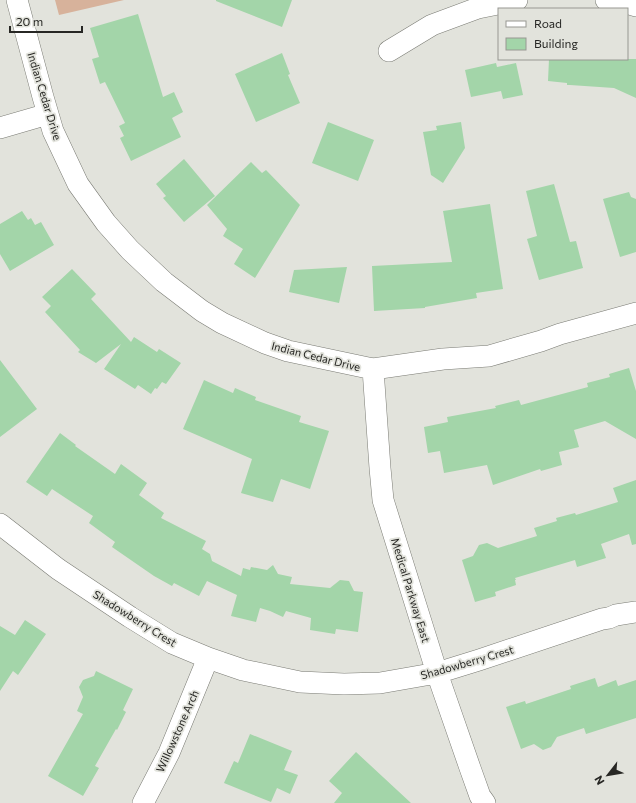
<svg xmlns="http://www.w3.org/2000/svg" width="636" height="803" viewBox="0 0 636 803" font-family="Commissioner,sans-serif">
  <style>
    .green { fill: #d7b29b }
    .building { fill: #a3d5a9 }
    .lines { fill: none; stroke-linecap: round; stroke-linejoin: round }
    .minor-casing { stroke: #7a7b74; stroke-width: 22 }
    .minor { stroke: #fff; stroke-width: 21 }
    .labels { text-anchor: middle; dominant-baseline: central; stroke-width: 3.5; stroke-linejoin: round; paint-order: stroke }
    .street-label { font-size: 11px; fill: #272724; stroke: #e2e3dc }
  </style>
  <rect width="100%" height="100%" fill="#e2e3dc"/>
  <path class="green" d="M 55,0 L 124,0 L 59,15 Z"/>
  <path class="building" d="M 216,0 L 292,0 L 282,27 L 216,1 Z
    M 138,14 L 163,97 L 174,92 L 183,112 L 172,118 L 181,137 L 131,161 L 120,138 L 124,136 L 119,126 L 125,123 L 105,82 L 100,84 L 92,59 L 99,57 L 90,28 Z
    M 282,53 L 290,74 L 288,75 L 300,103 L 256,122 L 235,74 Z
    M 549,59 L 636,59 L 636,98 L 614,88 L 570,85 L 567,85 L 567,83 L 548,81 Z
    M 496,63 L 497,67 L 516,63 L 523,95 L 503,99 L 501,91 L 471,97 L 465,70 Z
    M 328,122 L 374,140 L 358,181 L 312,163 Z
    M 461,122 L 465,148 L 443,183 L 431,175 L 423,132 L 437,130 L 436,126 Z
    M 184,159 L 215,196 L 184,222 L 163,198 L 166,196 L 156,184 Z
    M 251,162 L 262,173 L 266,170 L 300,205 L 255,278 L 234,264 L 243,249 L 223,236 L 227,229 L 207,205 Z
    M 554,184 L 570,242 L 576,241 L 583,268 L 539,280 L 527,239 L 537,236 L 526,191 Z
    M 629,192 L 631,197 L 636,199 L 636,252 L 620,257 L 603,199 Z
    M 490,204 L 503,289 L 476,293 L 477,298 L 425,307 L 425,308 L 374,311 L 372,266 L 452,262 L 443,211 Z
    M 22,211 L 28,220 L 31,218 L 35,225 L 41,222 L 54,245 L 10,271 L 0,254 L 0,224 Z
    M 347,267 L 339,303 L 289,292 L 294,270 Z
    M 72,269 L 96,294 L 91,299 L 131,342 L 134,337 L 157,352 L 159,349 L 181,363 L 166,384 L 162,382 L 157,389 L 155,388 L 151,394 L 138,385 L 135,389 L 104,369 L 121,344 L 96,363 L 78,352 L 80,350 L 45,312 L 51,306 L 42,297 Z
    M 0,360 L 37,409 L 0,437 Z
    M 629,368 L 636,391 L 636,439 L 605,421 L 574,430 L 579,447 L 559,452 L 562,465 L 541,471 L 540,469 L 493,485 L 487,465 L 444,473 L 440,451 L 428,453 L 424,427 L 448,422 L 447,417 L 496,408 L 495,406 L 519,400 L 521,405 L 588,387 L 587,383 L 610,377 L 609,374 Z
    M 204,380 L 233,393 L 235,388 L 256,397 L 255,400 L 301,416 L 299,422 L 329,431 L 310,489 L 281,479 L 273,502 L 241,493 L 252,459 L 183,429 Z
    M 60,433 L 76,445 L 75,446 L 115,474 L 121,464 L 147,483 L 139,495 L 164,513 L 161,518 L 206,541 L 202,549 L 210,554 L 212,561 L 241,576 L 243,568 L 250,570 L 251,567 L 267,570 L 273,565 L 278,574 L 292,577 L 290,584 L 330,588 L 340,580 L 349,581 L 354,591 L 363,592 L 358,632 L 336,629 L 335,634 L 310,630 L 311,618 L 286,611 L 283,617 L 270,611 L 260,608 L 256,622 L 231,616 L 237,595 L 207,581 L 199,596 L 174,583 L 172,586 L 154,576 L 112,547 L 115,542 L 89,523 L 93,516 L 52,489 L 47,496 L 26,482 Z
    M 636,480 L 636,544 L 632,545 L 629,534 L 601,544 L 606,558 L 577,567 L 575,560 L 515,578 L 516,580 L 515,580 L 516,585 L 495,592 L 496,596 L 475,602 L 462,560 L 473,556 L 479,545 L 487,543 L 498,548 L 537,536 L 534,528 L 557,521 L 556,518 L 575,513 L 576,515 L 618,502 L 613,488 Z
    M 25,620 L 46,634 L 18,675 L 13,671 L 0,691 L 0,626 L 15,635 Z
    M 96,671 L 133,689 L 123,710 L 126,712 L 117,730 L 116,729 L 95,766 L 99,768 L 83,796 L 48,776 L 83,714 L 77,711 L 83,697 L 79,687 L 83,680 L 94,676 Z
    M 595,678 L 598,687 L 616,680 L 618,686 L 636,680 L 636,718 L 586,734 L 584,728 L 557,737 L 551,747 L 543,750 L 534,744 L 521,749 L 506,707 L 525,701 L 526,704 L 571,689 L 570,686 Z
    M 250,734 L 292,751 L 284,770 L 298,775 L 290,794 L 277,788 L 271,802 L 224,783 L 234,761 L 238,763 Z
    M 356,752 L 411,803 L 334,803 L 342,793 L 329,781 Z"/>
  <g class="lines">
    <defs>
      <path id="minor" d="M 17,0 L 43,97 L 53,131 L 78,184 L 106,223 L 130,250 L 164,282 L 202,311 L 222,323 L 265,343 L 288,351 L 373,369 L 443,359 L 489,356 L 541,341 L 560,334 L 636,313
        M 606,0 L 626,3 L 636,6
        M 389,51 L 432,25 L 478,8 L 517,0
        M 0,128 L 48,114
        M 373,369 L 380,468 L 383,500 L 437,673 L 470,768 L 480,796 L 485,803
        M 0,524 L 58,569 L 130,617 L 172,643 L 208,658 L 243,670 L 300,682 L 344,684 L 380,683 L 437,673 L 479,660 L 602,619 L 609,618 L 616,615 L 636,612
        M 143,803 L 169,753 L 208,658"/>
    </defs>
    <use href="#minor" class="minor-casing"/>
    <use href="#minor" class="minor"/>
  </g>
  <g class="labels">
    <g class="street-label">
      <text transform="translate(45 96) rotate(73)">Indian Cedar Drive</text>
      <text transform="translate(316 356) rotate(14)">Indian Cedar Drive</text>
      <text transform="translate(411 590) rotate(73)">Medical Parkway East</text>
      <text transform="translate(135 618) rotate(32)">Shadowberry Crest</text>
      <text transform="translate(467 662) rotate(-16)">Shadowberry Crest</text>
      <text transform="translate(177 731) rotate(-66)">Willowstone Arch</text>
    </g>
  </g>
  <rect x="498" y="8" width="130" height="52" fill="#e2e3dc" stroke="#979892"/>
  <rect x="506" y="21" width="20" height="6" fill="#ffffff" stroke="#979892"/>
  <text x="534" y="28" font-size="12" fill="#272724">Road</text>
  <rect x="506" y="38" width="20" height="12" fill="#a3d5a9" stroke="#979892"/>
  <text x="534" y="48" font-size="12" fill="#272724">Building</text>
  <g transform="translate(608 775) rotate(239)" stroke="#e2e3dc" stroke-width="3" paint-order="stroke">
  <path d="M0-3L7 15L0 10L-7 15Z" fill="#272724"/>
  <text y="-6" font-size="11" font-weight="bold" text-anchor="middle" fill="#272724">N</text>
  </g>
  <path d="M10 26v6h72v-6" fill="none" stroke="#272724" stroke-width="2"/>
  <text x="16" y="26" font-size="12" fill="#272724" stroke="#e2e3dc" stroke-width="3" paint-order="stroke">20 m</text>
</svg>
